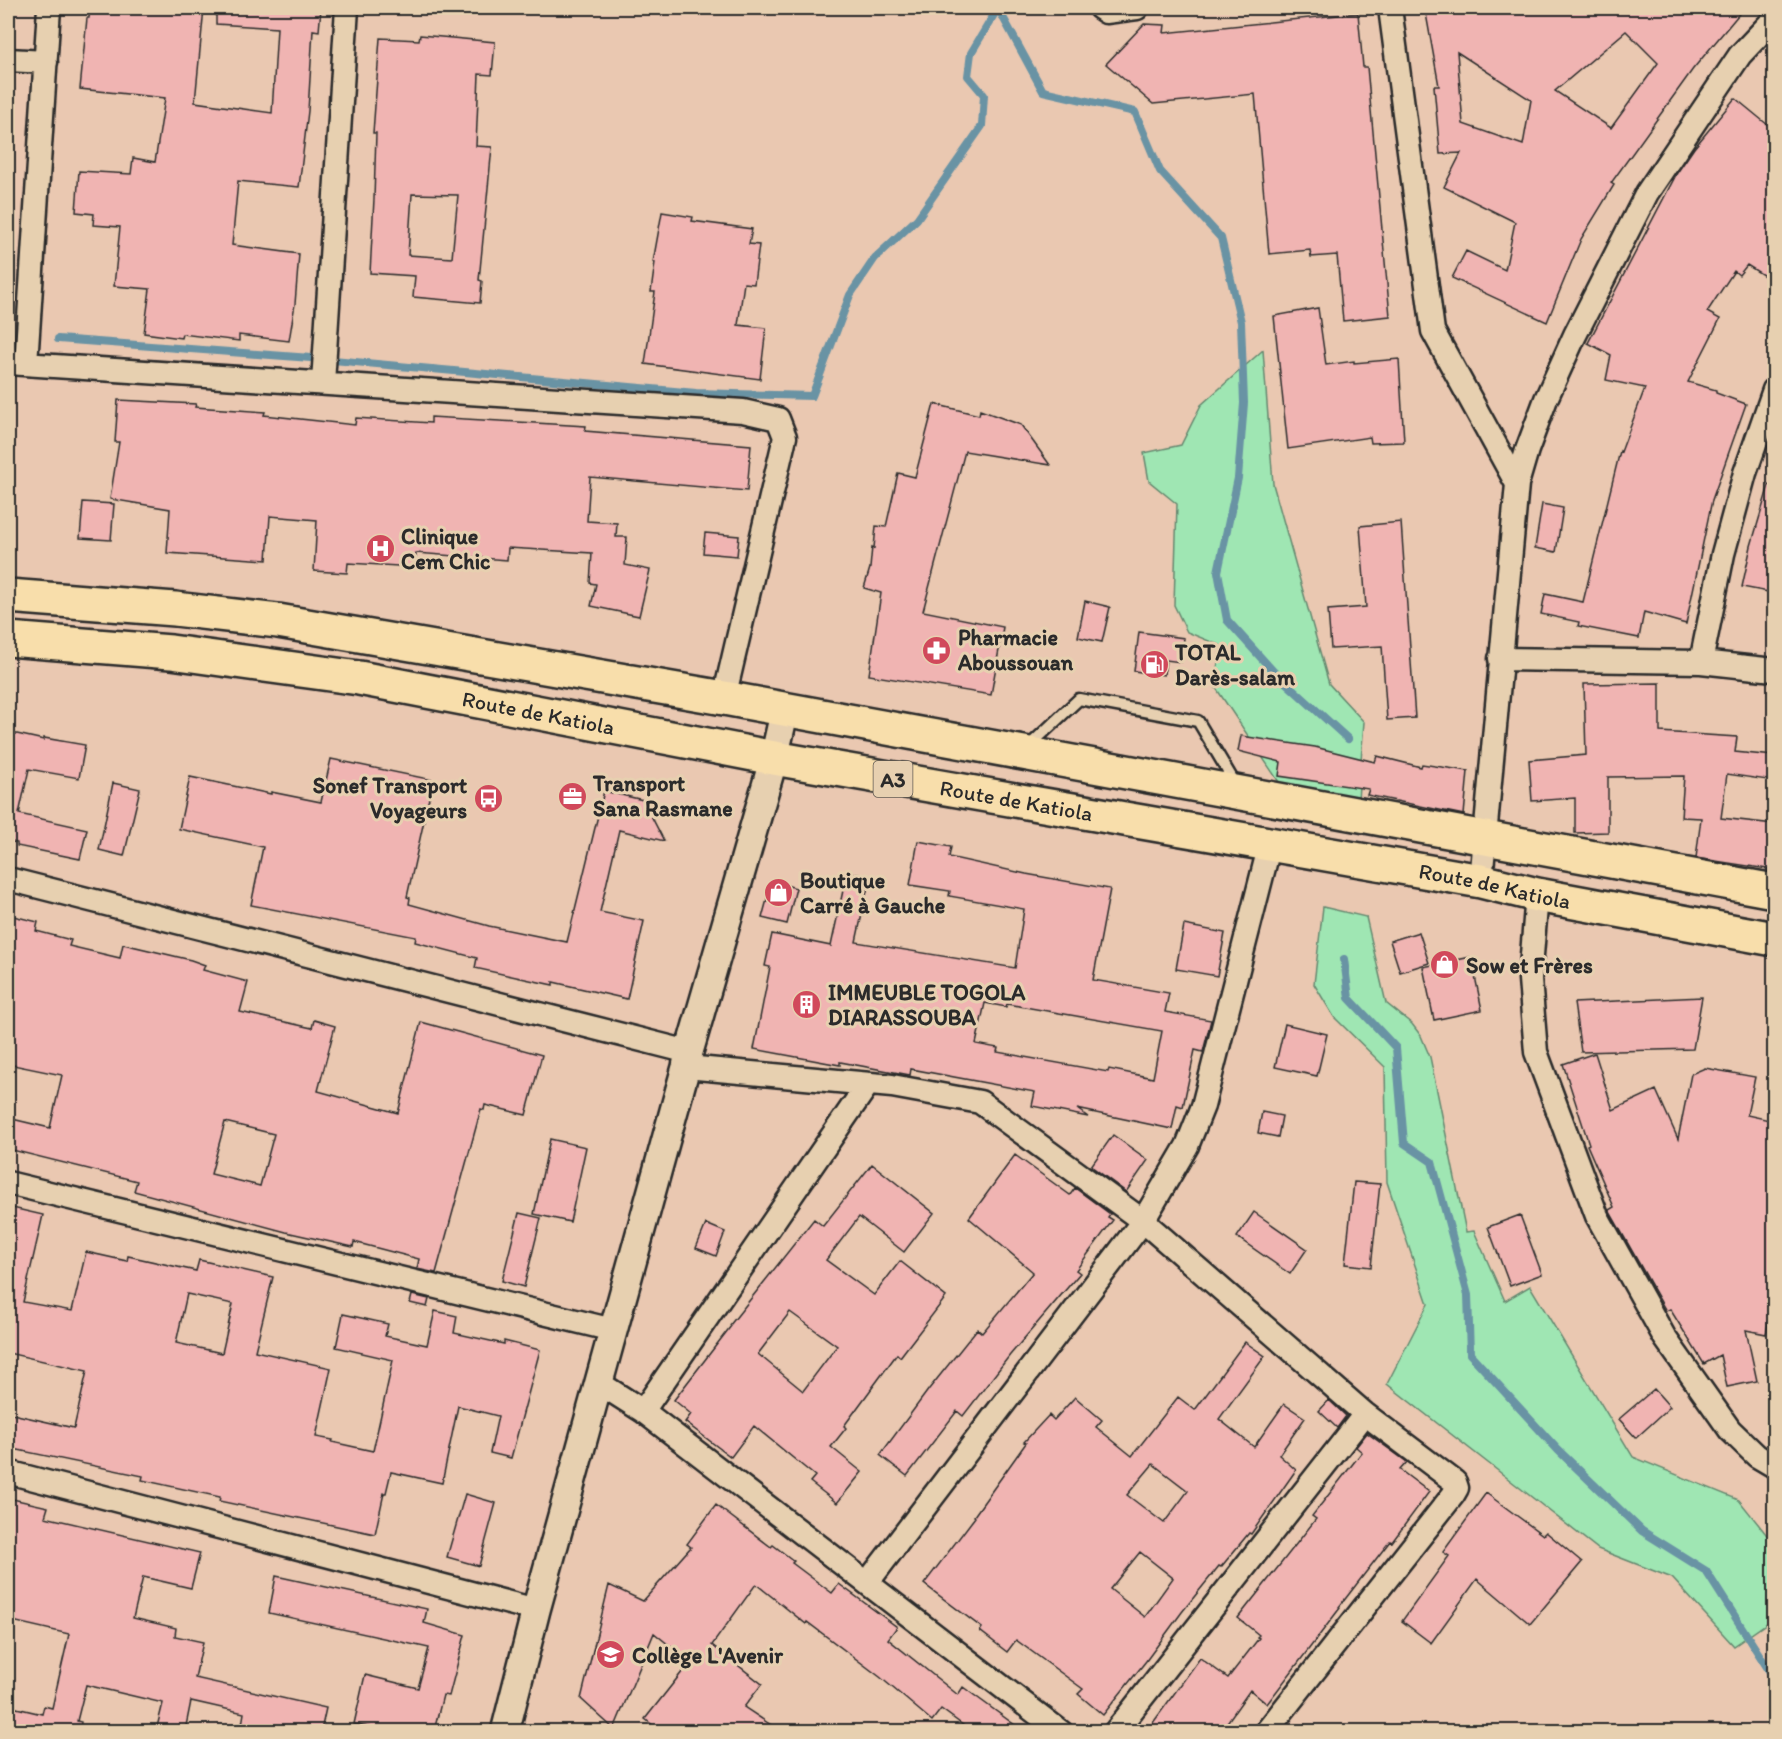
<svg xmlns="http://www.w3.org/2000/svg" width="1782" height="1739" viewBox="0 0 1782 1739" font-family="Itim,sans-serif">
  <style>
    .green { fill: #9fe6b3; stroke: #65886f; stroke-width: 1.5 }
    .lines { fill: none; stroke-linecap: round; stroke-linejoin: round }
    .stream { stroke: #6993a4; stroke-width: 8 }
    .building { fill: #f0b4b2; stroke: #2b2b2b; stroke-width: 1.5; fill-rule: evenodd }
    .service-casing { stroke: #2b2b2b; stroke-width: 15 }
    .minor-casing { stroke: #2b2b2b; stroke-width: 27 }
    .tertiary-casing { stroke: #2b2b2b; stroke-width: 32 }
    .trunk-casing { stroke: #2b2b2b; stroke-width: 38 }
    .service { stroke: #e7d0b0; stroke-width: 10 }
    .minor { stroke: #e7d0b0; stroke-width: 22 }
    .tertiary { stroke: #e7d0b0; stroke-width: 27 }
    .trunk { stroke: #f8deab; stroke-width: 33 }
    .labels { text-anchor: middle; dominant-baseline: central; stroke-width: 6; stroke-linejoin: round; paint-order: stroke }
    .shield { fill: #e7d0b0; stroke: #635c53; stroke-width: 1.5 }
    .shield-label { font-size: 21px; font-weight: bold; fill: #2b2b2b }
    .poi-label { font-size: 22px; font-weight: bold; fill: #2b2b2b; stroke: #e7d0b0; text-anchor: start }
    .street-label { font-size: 22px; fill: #2b2b2b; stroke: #e7d0b0 }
  </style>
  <rect width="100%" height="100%" fill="#eac8b1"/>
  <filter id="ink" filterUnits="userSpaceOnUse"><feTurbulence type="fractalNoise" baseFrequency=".0167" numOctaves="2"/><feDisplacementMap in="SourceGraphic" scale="12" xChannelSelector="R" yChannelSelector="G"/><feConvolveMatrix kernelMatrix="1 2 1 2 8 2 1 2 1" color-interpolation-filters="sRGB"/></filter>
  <g filter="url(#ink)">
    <path class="green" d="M 1263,350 L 1273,484 L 1329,684 L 1364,722 L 1358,799 L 1281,785 L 1214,685 L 1221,646 L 1187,632 L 1174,605 L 1177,504 L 1149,481 L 1144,453 L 1181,445 L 1201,405 Z
      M 1323,907 L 1366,917 L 1386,1003 L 1412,1024 L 1421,1036 L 1430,1057 L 1466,1232 L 1474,1231 L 1505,1301 L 1530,1286 L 1633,1457 L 1739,1500 L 1774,1544 L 1774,1618 L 1734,1646 L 1672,1578 L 1598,1549 L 1387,1384 L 1428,1304 L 1387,1182 L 1385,1067 L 1334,1017 L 1314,984 Z"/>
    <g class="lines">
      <path class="stream" d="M 998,8 L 1043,91 L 1135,112 L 1160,171 L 1221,238 L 1241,322 L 1244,403 L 1238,478 L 1218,572 L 1227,620 L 1273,671 L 1348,739
        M 58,339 L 311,358 L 696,393 L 812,396 L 850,295 L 875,258 L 917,219 L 982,126 L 984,95 L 968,76 L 971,53 L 998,8
        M 1344,959 L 1349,998 L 1396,1048 L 1404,1143 L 1432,1162 L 1468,1295 L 1470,1354 L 1558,1450 L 1642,1531 L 1706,1571 L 1774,1678"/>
    </g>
    <path class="building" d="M 90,8 L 204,8 L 195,102 L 272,113 L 277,28 L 216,24 L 216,8 L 321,8 L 319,31 L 313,30 L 308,111 L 299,187 L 238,181 L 232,245 L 299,254 L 295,304 L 289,341 L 239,335 L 239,341 L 182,334 L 181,338 L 144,333 L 150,289 L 114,286 L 120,227 L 93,225 L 94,214 L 76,212 L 79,171 L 131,174 L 133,158 L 155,162 L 165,98 L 80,89 L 87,18 L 89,18 Z
      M 1425,8 L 1744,8 L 1693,69 L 1611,183 L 1614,185 L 1581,239 L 1547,322 L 1452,278 L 1466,251 L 1505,270 L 1515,222 L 1444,187 L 1461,153 L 1440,154 L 1434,86 L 1439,86 ZM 1626,31 L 1658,63 L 1611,128 L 1555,91 ZM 1457,52 L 1531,100 L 1523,145 L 1463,124 Z
      M 1358,13 L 1363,67 L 1367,67 L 1390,316 L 1343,321 L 1337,255 L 1311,257 L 1310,250 L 1269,254 L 1255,94 L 1153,104 L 1106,64 L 1144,24 L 1165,25 L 1164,33 Z
      M 420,35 L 495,42 L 492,75 L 479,74 L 476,146 L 492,147 L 479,280 L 482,281 L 480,303 L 413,297 L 415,276 L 370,273 L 374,199 L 376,133 L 373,133 L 380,38 L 419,40 ZM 412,194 L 458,195 L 452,258 L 408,255 Z
      M 1735,98 L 1774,130 L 1774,282 L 1747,265 L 1739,275 L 1734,271 L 1707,312 L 1720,319 L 1688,382 L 1716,390 L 1716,393 L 1746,404 L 1712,500 L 1686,624 L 1644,612 L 1639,638 L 1578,626 L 1579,622 L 1541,614 L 1545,594 L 1583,602 L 1620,451 L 1621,452 L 1645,388 L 1606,380 L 1611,355 L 1588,343 L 1677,173 L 1694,148 Z
      M 662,212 L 693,217 L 692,221 L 752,229 L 749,244 L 759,245 L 754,284 L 744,283 L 738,325 L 766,328 L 760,379 L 645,364 L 655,292 L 651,292 L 655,262 L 653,262 Z
      M 1318,308 L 1326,365 L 1354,361 L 1354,363 L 1399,359 L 1404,442 L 1371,443 L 1370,437 L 1288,449 L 1274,316 Z
      M 118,400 L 196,404 L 195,407 L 265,412 L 264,415 L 355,425 L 356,418 L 431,423 L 431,417 L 586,426 L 585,431 L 751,445 L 747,491 L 590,477 L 587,521 L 617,523 L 616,537 L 627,537 L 625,565 L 650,570 L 639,616 L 591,606 L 596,584 L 590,583 L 592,553 L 508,548 L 507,560 L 416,553 L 415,567 L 348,563 L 347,573 L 314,571 L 317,520 L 270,516 L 267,560 L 167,553 L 170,509 L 110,499 L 119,442 L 115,442 Z
      M 934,404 L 979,415 L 980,410 L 1021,425 L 1050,465 L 965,451 L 923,611 L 1003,627 L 991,695 L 869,675 L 881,593 L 864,588 L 870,568 L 872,547 L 874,548 L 876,526 L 886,527 L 898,473 L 915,477 Z
      M 1769,485 L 1774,486 L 1774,593 L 1742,587 L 1751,546 Z
      M 83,502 L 114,504 L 111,540 L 80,538 Z
      M 1542,504 L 1563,508 L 1556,552 L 1535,548 Z
      M 1401,522 L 1415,718 L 1387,720 L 1382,646 L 1331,649 L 1328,610 L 1366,607 L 1360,526 Z
      M 705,533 L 739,536 L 737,556 L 703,553 Z
      M 1085,601 L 1110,607 L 1102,642 L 1078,637 Z
      M 1139,632 L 1184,638 L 1181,662 L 1166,660 L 1164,675 L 1134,671 Z
      M 1660,683 L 1660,732 L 1737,737 L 1735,752 L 1774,756 L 1774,781 L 1727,774 L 1721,818 L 1774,824 L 1774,870 L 1696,858 L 1701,818 L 1681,817 L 1684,776 L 1608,777 L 1608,832 L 1575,833 L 1575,798 L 1532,801 L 1529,760 L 1586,755 L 1584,684 Z
      M 8,732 L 44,740 L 44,738 L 85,745 L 79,778 L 29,769 L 19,814 L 87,829 L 80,859 L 17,846 L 17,843 L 8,841 Z
      M 1241,736 L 1315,747 L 1375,762 L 1377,756 L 1421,767 L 1422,764 L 1468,771 L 1464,815 L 1367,795 L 1369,789 L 1279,776 L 1281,762 L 1238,751 Z
      M 331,759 L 433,780 L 407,897 L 410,898 L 409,904 L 489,926 L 567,942 L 604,791 L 643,800 L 664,841 L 619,830 L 600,912 L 644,921 L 627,999 L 553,982 L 553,985 L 475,968 L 477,958 L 415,942 L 416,937 L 251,905 L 263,847 L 179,829 L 190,777 L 271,794 L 271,792 L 321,802 Z
      M 113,783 L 140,789 L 124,856 L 99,850 Z
      M 918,841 L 951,847 L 949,857 L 1026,874 L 1110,889 L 1093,980 L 1169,993 L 1165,1012 L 1211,1020 L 1203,1052 L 1195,1050 L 1183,1107 L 1177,1105 L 1172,1129 L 1077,1109 L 1088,1117 L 1032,1106 L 1035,1092 L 911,1069 L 910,1075 L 840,1062 L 840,1065 L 754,1049 L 770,967 L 765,966 L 772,934 L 831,946 L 847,872 L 870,877 L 856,942 L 1015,968 L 1024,909 L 949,896 L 950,891 L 910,885 ZM 985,1003 L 1006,1007 L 1007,1004 L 1162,1031 L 1153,1078 L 1109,1069 L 1108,1072 L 997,1052 L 998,1048 L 976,1044 Z
      M 772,881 L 796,888 L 787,924 L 762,918 Z
      M 13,916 L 38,922 L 36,931 L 71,940 L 69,946 L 120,958 L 123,944 L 191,960 L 205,965 L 203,970 L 248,982 L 240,1012 L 312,1028 L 314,1020 L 335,1026 L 318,1091 L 398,1113 L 421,1022 L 542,1055 L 526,1115 L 485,1105 L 484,1110 L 481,1109 L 436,1273 L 417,1269 L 419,1259 L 354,1242 L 353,1247 L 286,1232 L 134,1191 L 137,1181 L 8,1149 L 8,1118 L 50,1128 L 62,1075 L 8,1064 L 8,938 ZM 225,1122 L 274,1134 L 260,1186 L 211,1174 Z
      M 1184,925 L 1225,933 L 1217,976 L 1176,969 Z
      M 1419,932 L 1429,963 L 1400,972 L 1390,941 Z
      M 1471,957 L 1482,1010 L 1434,1020 L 1423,967 Z
      M 1702,997 L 1693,1049 L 1581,1052 L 1574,1003 Z
      M 1285,1024 L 1327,1034 L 1317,1076 L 1275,1067 Z
      M 1595,1053 L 1613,1110 L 1656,1090 L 1678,1139 L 1691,1074 L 1705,1068 L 1755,1077 L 1747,1115 L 1774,1121 L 1774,1274 L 1768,1303 L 1772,1304 L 1766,1334 L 1746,1330 L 1757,1381 L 1727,1387 L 1720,1355 L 1704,1364 L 1670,1309 L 1666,1311 L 1609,1210 L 1614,1207 L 1587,1145 L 1589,1144 L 1563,1064 Z
      M 1262,1112 L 1282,1116 L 1278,1137 L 1258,1133 Z
      M 1113,1135 L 1148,1160 L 1126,1192 L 1091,1166 Z
      M 550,1139 L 586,1147 L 570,1222 L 534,1214 Z
      M 1015,1155 L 1070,1195 L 1075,1188 L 1110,1214 L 1108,1217 L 1113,1220 L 1076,1270 L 1080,1273 L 1010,1355 L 963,1416 L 957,1411 L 907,1476 L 880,1455 L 929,1389 L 977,1329 L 982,1333 L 1033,1272 L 969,1218 Z
      M 872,1164 L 934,1213 L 904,1252 L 859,1217 L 826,1260 L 874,1295 L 900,1261 L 946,1297 L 900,1357 L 897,1354 L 844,1426 L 846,1428 L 831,1447 L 862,1472 L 837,1503 L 810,1482 L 815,1476 L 754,1426 L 731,1457 L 685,1422 L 691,1414 L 674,1400 L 731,1326 L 730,1325 L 814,1219 L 823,1226 ZM 790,1312 L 837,1346 L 803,1391 L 758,1354 Z
      M 1354,1182 L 1380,1184 L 1371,1267 L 1345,1264 Z
      M 8,1207 L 43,1215 L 23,1302 L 72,1311 L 86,1252 L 127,1261 L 128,1256 L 196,1271 L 199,1260 L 273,1277 L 255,1351 L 331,1368 L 316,1437 L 333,1440 L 332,1442 L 373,1451 L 393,1360 L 336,1347 L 343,1314 L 388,1324 L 385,1336 L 427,1345 L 435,1311 L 457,1316 L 454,1333 L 504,1344 L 504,1341 L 540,1350 L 511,1458 L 490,1453 L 498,1416 L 458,1406 L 442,1483 L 391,1472 L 386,1493 L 384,1493 L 375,1534 L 219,1501 L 220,1497 L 142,1480 L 143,1476 L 8,1448 L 8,1413 L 74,1428 L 87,1371 L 8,1353 ZM 187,1294 L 233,1304 L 222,1353 L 176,1343 Z
      M 1254,1212 L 1307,1249 L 1290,1274 L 1237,1237 Z
      M 519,1213 L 541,1218 L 524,1287 L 502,1281 Z
      M 1520,1215 L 1542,1274 L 1510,1286 L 1488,1227 Z
      M 706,1224 L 725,1232 L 716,1256 L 696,1248 Z
      M 412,1295 L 429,1299 L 427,1307 L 410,1303 Z
      M 1245,1342 L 1265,1356 L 1219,1419 L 1254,1447 L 1284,1404 L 1305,1418 L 1279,1455 L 1296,1470 L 1251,1534 L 1249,1533 L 1221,1567 L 1219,1566 L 1182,1612 L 1146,1661 L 1103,1715 L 1078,1694 L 1083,1689 L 1016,1640 L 1007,1652 L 980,1631 L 982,1628 L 924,1584 L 975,1517 L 974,1516 L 1026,1443 L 1024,1442 L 1049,1415 L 1054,1420 L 1075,1397 L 1102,1420 L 1096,1427 L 1132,1456 L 1178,1397 L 1195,1410 ZM 1153,1464 L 1188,1491 L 1164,1523 L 1127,1495 ZM 1140,1552 L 1173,1578 L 1145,1617 L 1110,1589 Z
      M 1654,1389 L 1670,1407 L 1636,1438 L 1619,1419 Z
      M 1329,1400 L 1346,1416 L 1337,1428 L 1319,1411 Z
      M 1367,1433 L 1407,1462 L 1400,1470 L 1429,1492 L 1392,1542 L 1390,1541 L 1339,1607 L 1340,1608 L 1267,1704 L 1250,1690 L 1221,1731 L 1147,1731 L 1200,1658 L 1228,1678 L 1259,1638 L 1257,1637 L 1259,1635 L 1238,1618 L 1316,1519 L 1312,1516 L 1362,1452 L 1356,1447 Z
      M 1486,1493 L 1543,1535 L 1546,1532 L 1582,1562 L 1530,1624 L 1477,1579 L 1431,1643 L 1402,1621 L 1449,1556 L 1443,1552 Z
      M 465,1494 L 496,1503 L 479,1566 L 447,1557 Z
      M 8,1498 L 48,1507 L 45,1517 L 200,1553 L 191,1588 L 143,1577 L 133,1618 L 176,1628 L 175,1636 L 203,1642 L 195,1678 L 326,1708 L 321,1731 L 272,1731 L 242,1725 L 244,1713 L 191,1701 L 185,1731 L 156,1731 L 163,1703 L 86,1685 L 77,1721 L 81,1722 L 80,1731 L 8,1731 L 8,1706 L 42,1714 L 44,1706 L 52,1708 L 69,1634 L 8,1620 Z
      M 716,1505 L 771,1547 L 773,1545 L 794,1561 L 792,1563 L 832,1593 L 839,1584 L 897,1627 L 888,1639 L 958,1695 L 963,1687 L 1023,1731 L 971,1731 L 941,1709 L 932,1721 L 880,1677 L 807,1622 L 806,1624 L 756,1584 L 712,1645 L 762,1684 L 744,1707 L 780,1731 L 660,1731 L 645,1719 L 690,1662 L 654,1633 L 614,1729 L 581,1699 L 609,1585 L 643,1601 L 691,1547 L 687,1544 Z
      M 276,1576 L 427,1609 L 424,1623 L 465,1635 L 449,1696 L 443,1695 L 434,1731 L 388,1731 L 354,1724 L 365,1675 L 418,1688 L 429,1648 L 269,1613 Z"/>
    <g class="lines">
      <defs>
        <path id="service" d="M 1027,748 L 1079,699 L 1198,721 L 1236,785"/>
        <path id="minor" d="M 1100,8 L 1106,12 L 1137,8
          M 1390,8 L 1433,331 L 1517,484
          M 8,60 L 46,62
          M 8,363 L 743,411 L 778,419 L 785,437 L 724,698
          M 26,364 L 49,8
          M 323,383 L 347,8
          M 1500,659 L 1701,662 L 1774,670
          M 1701,662 L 1723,554 L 1745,473 L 1774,390
          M 8,879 L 689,1052
          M 1481,881 L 1517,484 L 1527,450 L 1546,399 L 1575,335 L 1647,193 L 1740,55 L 1774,19
          M 1537,895 L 1530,979 L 1536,1052 L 1597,1216 L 1665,1338 L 1730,1430 L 1757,1456 L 1774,1466
          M 686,1067 L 892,1086 L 980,1102 L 1143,1221 L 1365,1414 L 1455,1482 L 1457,1488 L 1453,1495 L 1266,1732
          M 8,1183 L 613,1330
          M 599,1383 L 643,1411 L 1061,1732
          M 643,1411 L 868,1084
          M 8,1472 L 536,1610
          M 867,1583 L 1143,1221 L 1187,1146 L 1203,1106 L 1270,844
          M 1115,1732 L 1365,1414"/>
        <path id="tertiary" d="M 505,1732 L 536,1610 L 686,1067 L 689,1052 L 774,758 L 785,709"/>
        <g id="trunk">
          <path d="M 8,596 L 175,609 L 278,621 L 724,698 L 1774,891"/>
          <path id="s1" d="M 8,639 L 171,652 L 359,678 L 774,758 L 1481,881 L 1537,895 L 1774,939"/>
        </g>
      </defs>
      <use href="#service" class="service-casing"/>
      <use href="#minor" class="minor-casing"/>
      <use href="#tertiary" class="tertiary-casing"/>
      <use href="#trunk" class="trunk-casing"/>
      <use href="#service" class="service"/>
      <use href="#minor" class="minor"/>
      <use href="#tertiary" class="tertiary"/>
      <use href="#trunk" class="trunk"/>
    </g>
  </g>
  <defs>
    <symbol id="hospital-disc" viewBox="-11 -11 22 22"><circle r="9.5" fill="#d1495b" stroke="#e7d0b0"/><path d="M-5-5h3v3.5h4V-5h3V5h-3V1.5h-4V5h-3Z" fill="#fff"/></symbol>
    <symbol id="pharmacy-disc" viewBox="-11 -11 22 22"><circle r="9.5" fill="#d1495b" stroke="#e7d0b0"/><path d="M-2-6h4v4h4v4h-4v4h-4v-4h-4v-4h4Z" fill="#fff"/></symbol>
    <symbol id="fuel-disc" viewBox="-11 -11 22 22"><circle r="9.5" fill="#d1495b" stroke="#e7d0b0"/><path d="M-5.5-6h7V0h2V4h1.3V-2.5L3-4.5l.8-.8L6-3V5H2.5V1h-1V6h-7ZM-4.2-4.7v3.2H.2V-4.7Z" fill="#fff"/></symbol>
    <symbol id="office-disc" viewBox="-11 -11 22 22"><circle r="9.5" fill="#d1495b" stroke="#e7d0b0"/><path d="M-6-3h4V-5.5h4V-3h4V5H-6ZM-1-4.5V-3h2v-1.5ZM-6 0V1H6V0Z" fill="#fff"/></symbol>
    <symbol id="bus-disc" viewBox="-11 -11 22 22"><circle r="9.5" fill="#d1495b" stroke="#e7d0b0"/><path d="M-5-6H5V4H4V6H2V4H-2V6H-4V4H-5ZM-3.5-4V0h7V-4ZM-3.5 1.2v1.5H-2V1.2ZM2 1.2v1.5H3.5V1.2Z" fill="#fff"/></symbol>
    <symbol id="shop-disc" viewBox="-11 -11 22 22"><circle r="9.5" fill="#d1495b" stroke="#e7d0b0"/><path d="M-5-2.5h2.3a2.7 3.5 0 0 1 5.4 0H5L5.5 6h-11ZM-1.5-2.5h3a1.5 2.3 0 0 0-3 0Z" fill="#fff"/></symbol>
    <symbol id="building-disc" viewBox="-11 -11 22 22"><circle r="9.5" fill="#d1495b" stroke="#e7d0b0"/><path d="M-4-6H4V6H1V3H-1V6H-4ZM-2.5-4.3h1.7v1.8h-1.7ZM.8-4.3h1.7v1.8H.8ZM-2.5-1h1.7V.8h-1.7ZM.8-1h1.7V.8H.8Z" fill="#fff"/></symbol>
    <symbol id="school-disc" viewBox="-11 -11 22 22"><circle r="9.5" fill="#d1495b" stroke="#e7d0b0"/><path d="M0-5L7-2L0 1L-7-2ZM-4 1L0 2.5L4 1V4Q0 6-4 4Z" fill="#fff"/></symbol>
  </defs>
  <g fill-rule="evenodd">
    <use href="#hospital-disc" x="364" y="532" width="33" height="33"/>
    <use href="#pharmacy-disc" x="920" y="634" width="33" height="33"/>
    <use href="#fuel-disc" x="1138" y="648" width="33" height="33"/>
    <use href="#office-disc" x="556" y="780" width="33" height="33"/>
    <use href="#bus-disc" x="472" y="782" width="33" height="33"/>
    <use href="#shop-disc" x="762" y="876" width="33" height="33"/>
    <use href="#shop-disc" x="1428" y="948" width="33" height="33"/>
    <use href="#building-disc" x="790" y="988" width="33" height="33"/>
    <use href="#school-disc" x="594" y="1638" width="33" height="33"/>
  </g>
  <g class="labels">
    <rect class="shield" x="873.5" y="761" width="39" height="36" rx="4.5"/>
    <g class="shield-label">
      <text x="893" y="779">A3</text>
    </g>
    <g class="poi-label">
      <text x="401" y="536">Clinique<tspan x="401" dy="25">Cem Chic</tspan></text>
      <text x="958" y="637">Pharmacie<tspan x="958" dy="25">Aboussouan</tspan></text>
      <text x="1175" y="652">TOTAL<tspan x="1175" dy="25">Darès-salam</tspan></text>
      <text x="593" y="783">Transport<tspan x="593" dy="25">Sana Rasmane</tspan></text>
      <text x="467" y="785" text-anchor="end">Sonef Transport<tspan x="467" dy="25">Voyageurs</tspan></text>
      <text x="800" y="880">Boutique<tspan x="800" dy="25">Carré à Gauche</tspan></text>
      <text x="1466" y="965">Sow et Frères</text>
      <text x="828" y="992">IMMEUBLE TOGOLA<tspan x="828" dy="25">DIARASSOUBA</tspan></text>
      <text x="632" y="1655">Collège L'Avenir</text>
    </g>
    <g class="street-label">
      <text stroke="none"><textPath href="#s1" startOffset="536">Route de Katiola</textPath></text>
      <text stroke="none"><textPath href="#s1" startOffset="1022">Route de Katiola</textPath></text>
      <text stroke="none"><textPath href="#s1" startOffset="1508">Route de Katiola</textPath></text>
    </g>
  </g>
  <rect width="1782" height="1739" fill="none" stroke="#e7d0b0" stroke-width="30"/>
  <rect x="15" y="15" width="1752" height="1709" fill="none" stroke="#2b2b2b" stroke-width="2" filter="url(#ink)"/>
</svg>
